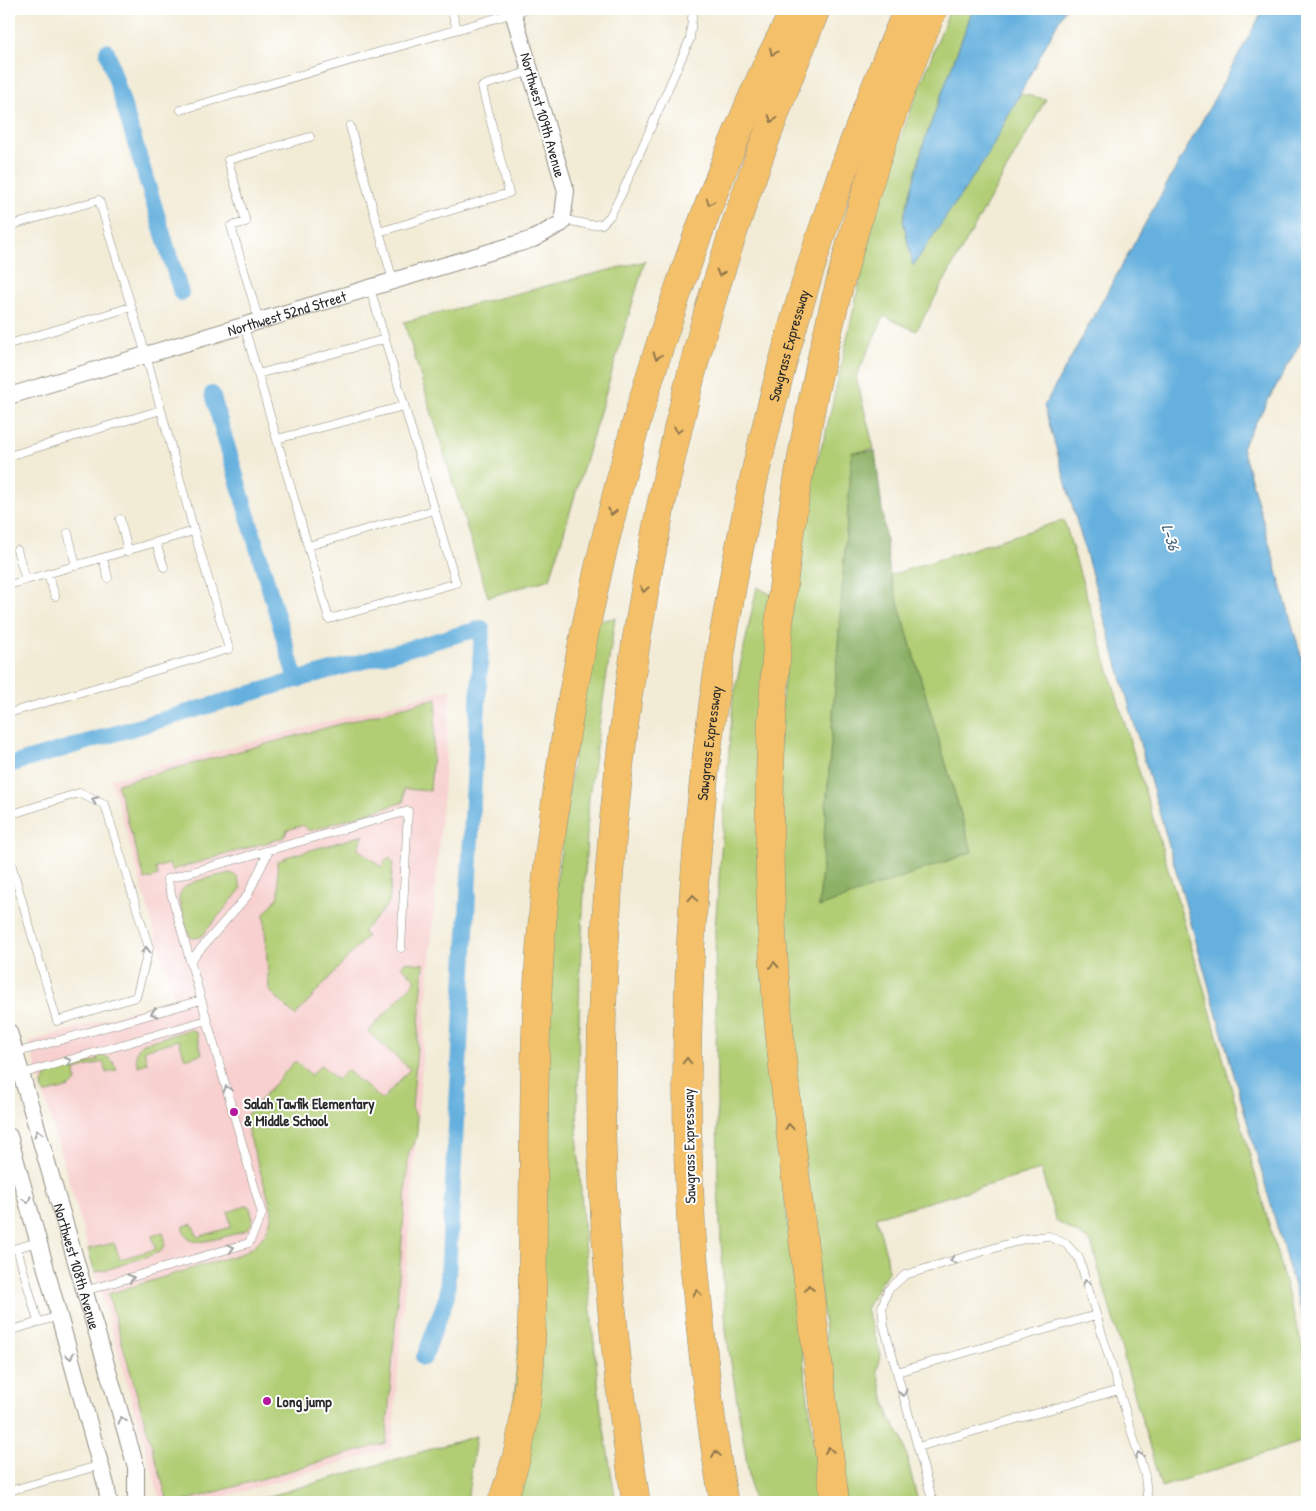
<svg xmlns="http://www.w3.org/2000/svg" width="1316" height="1511" viewBox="0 0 1316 1511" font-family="'Patrick Hand',sans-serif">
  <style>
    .built { fill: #f7d0cf }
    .green { fill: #b1ce74; stroke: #6e7c50 }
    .forest { fill: #8cb166; stroke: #5c6e48 }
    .water { fill: #65b0de; stroke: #486e84 }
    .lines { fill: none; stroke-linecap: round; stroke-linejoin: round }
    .canal { stroke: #65b0de; stroke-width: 16 }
    .service-casing { stroke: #8e8b80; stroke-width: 9 }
    .minor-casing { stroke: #8e8b80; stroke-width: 18 }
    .motorway-casing { stroke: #8e8b80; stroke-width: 29 }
    .service { stroke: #fff; stroke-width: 8 }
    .minor { stroke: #fff; stroke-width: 16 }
    .motorway { stroke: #f4c16b; stroke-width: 28 }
    .oneway { stroke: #90764b }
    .oneway2 { stroke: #a0a0a0 }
    .poi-dot { fill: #b5179e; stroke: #fff; stroke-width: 2 }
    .labels { text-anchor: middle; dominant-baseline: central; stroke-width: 4; stroke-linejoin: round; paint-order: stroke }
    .street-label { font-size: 15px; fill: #2b2b2b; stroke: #fff }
    .poi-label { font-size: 15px; font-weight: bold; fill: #2b2b2b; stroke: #fff; text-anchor: start }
    .water-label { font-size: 16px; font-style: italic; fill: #426073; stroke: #fff }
  </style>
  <rect width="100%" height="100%" fill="#fff"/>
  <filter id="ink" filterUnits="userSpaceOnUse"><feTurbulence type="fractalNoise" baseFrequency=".02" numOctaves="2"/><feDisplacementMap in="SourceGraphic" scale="10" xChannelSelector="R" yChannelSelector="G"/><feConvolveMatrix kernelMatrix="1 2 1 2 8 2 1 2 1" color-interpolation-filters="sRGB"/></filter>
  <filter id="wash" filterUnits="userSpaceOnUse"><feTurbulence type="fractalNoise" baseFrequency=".0096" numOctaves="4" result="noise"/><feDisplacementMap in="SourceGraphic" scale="20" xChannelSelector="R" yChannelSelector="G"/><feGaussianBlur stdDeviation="1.12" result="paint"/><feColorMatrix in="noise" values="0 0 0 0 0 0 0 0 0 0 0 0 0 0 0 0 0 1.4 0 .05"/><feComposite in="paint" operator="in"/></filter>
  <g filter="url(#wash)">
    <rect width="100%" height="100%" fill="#f2ebd6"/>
    <path class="built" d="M 451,689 L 392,1448 L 206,1502 L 161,1502 L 29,1042 L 174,999 L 111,779 Z"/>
    <path class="green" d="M 950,9 L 973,9 L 925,139 L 903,220 L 913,265 L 987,156 L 1020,94 L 1046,99 L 916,331 L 884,316 L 856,377 L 874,449 L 852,453 L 819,907 L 972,852 L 890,575 L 1064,520 L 1207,999 L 1307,1363 L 1307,1440 L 1161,1487 L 1091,1242 L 1056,1221 L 1041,1170 L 876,1217 L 887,1257 L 888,1272 L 880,1283 L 866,1309 L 881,1355 L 877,1371 L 890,1419 L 902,1437 L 918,1502 L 845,1502 L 782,967 L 779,724 L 804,500 L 825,436 L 882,184 Z
      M 645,261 L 550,579 L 488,597 L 404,322 Z
      M 757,587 L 772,595 L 776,1115 L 797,1308 L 821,1502 L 753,1502 L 726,1331 L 718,1186 L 715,929 L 733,699 Z
      M 615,618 L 589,797 L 580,969 L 577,1130 L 585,1253 L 601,1411 L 616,1502 L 507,1502 L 547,951 L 592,622 Z
      M 437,698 L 430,791 L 404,789 L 404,802 L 309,831 L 303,825 L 287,830 L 285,836 L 282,838 L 172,870 L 169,864 L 156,868 L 158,876 L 145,880 L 117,784 Z
      M 364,835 L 357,848 L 381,867 L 389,857 L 393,864 L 389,903 L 363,932 L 367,936 L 295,1016 L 269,990 L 264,914 L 279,896 L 277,862 L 286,857 Z
      M 229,873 C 238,874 239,881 241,889 L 202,936 L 197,938 L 192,938 L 189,935 L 179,900 C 179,895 181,890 186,886 C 195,880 218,876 229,873 Z
      M 405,962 L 424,964 L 412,1108 C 420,1119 419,1142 409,1151 L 386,1443 L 181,1502 L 168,1502 L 108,1294 L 243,1253 C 261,1243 270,1231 272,1210 L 244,1118 L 295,1061 L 311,1075 L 321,1065 L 337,1080 L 347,1070 L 382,1100 L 410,1069 L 368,1032 L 416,980 L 401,966 Z
      M 188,1030 L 192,1030 L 196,1032 L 202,1054 L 185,1059 L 179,1040 L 144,1050 L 147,1063 L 138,1066 C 135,1057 135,1052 141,1044 Z
      M 101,1055 C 110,1057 114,1062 117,1070 L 106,1073 L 103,1062 L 75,1070 L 76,1081 L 70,1087 L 44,1094 L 42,1085 L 47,1075 L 98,1060 L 97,1056 Z
      M 249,1205 L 253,1219 C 252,1223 251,1226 247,1229 C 239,1234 201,1244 193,1241 C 187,1239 185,1235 183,1230 L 184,1226 L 192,1224 L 198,1237 L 231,1227 L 228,1212 Z
      M 163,1232 C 166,1241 167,1246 160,1252 L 106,1270 L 95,1272 L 88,1249 L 114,1243 L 120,1259 L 156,1249 L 152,1236 Z
      M 476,1436 L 467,1502 L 250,1502 Z"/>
    <path class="forest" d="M 875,451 L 890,575 L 972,852 L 819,907 L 852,452 Z"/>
    <path class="water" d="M 973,9 L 1065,9 L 987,156 L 913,266 L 903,220 L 925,139 Z
      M 1264,9 L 1307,9 L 1307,331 L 1242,447 L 1307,677 L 1307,1332 L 1044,406 Z"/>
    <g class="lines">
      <path class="canal" d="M 107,51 L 181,293
        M 212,394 L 296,680 L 482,628 L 447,1296 L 424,1358
        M 9,765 L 296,680"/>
    </g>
  </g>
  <g filter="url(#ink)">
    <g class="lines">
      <defs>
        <path id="service" d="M 451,9 L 457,29
          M 181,110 L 527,9
          M 350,126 L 393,281
          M 562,219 L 590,225 L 602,224 L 610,216 L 622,193 L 690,39 L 693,9
          M 9,226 L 99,200 L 146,355 L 194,531
          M 379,232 L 509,193 L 482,87 L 485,85 L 531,71
          M 259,321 L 231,226 L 246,222 L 228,160 L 310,137
          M 244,326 L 329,619 L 456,583 L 370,288
          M 9,344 L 131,307
          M 258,374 L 385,339
          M 277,439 L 404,406
          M 9,456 L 161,410
          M 120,519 L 128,551
          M 68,533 L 76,566
          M 156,543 L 164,567
          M 308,546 L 434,510
          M 17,550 L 26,580
          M 103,558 L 108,578
          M 48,574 L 55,596
          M 9,585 L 194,531 L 229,649 L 9,713
          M 9,815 L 79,793 L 105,805 L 149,948 L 136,997 L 57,1021 L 9,856
          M 190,961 L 247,896 L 269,851
          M 15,1053 L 201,1000
          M 21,1074 L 207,1020
          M 17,1248 L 38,1322
          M 9,1250 L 38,1242
          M 84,1291 L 249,1243 L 262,1214 L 167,879 L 408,811 L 401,948
          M 9,1331 L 59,1316
          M 897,1372 L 1096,1315
          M 918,1447 L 1119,1390
          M 9,1491 L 101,1465
          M 933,1502 L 884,1326 L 882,1307 L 888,1290 L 905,1275 L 1024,1239 L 1048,1236 L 1066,1244 L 1079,1258 L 1145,1476 L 1147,1495 L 1145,1502"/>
        <g id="minor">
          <path id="s1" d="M 9,396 L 533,239 L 562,223 L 566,191 L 512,9"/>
          <path id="s2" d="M 9,1032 L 136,1467 L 136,1498 L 134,1502"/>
          <path d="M 9,1136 L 106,1485 L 109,1502"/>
        </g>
        <g id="motorway">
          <path d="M 502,1502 C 508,1485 514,1468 518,1451 C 535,1375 532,1297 533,1220 C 534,1130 534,1040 540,950 C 555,752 594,557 653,367 C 684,269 719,172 761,78 C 771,55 784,32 795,9"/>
          <path d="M 636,1502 C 615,1366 601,1228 601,1091 C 601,835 635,581 702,334 C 733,223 773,115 816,9"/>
          <path id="s3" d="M 724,1502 C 714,1449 708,1396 702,1343 C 698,1302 693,1261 691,1221 C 687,1152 686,1082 688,1014 C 695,744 740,479 825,223 C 849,150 878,79 908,9"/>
          <path d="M 835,1502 C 823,1406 812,1310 800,1214 C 788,1113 775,1012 771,910 C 759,603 814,293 933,9"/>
        </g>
      </defs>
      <use href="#service" class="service-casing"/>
      <use href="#minor" class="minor-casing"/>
      <use href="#motorway" class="motorway-casing"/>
      <use href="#service" class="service"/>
      <use href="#minor" class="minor"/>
      <use href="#motorway" class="motorway"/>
    </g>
    <defs><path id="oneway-chevron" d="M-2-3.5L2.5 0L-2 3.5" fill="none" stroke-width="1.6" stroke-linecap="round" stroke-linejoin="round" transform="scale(1.25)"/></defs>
    <g class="oneway">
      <use href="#oneway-chevron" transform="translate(773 52) rotate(116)"/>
      <use href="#oneway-chevron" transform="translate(772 119) rotate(110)"/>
      <use href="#oneway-chevron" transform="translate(710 202) rotate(111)"/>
      <use href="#oneway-chevron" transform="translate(720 273) rotate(107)"/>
      <use href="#oneway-chevron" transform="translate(657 356) rotate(107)"/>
      <use href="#oneway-chevron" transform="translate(678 430) rotate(103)"/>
      <use href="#oneway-chevron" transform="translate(612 512) rotate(104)"/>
      <use href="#oneway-chevron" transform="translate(644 589) rotate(99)"/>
      <use href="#oneway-chevron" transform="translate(693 898) rotate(-87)"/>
      <use href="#oneway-chevron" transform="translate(774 965) rotate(-93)"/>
      <use href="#oneway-chevron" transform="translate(687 1061) rotate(-90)"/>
      <use href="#oneway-chevron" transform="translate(789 1127) rotate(-97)"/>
      <use href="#oneway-chevron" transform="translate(809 1288) rotate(-97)"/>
      <use href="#oneway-chevron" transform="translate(697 1293) rotate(-95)"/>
      <use href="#oneway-chevron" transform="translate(829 1450) rotate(-97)"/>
      <use href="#oneway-chevron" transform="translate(716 1454) rotate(-98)"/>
    </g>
    <g class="oneway2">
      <use href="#oneway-chevron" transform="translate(95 800) rotate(-156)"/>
      <use href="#oneway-chevron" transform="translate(146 950) rotate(-88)"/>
      <use href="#oneway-chevron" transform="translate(154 1013) rotate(164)"/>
      <use href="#oneway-chevron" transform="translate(68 1061) rotate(-16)"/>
      <use href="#oneway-chevron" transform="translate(227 1089) rotate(-106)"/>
      <use href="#oneway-chevron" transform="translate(38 1133) rotate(-106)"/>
      <use href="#oneway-chevron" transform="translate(27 1200) rotate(74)"/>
      <use href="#oneway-chevron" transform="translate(231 1248) rotate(-16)"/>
      <use href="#oneway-chevron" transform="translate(953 1260) rotate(163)"/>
      <use href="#oneway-chevron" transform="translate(131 1278) rotate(-17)"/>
      <use href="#oneway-chevron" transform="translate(1086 1283) rotate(-107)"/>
      <use href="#oneway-chevron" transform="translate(70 1356) rotate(74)"/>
      <use href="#oneway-chevron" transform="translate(903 1393) rotate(74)"/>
      <use href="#oneway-chevron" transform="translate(122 1420) rotate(-106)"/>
      <use href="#oneway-chevron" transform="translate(1139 1455) rotate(-107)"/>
    </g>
  </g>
  <g class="poi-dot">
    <circle cx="234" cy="1112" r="5"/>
    <circle cx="267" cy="1401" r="5"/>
  </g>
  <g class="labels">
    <g class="street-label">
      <text transform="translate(543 115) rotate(74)">Northwest 109th Avenue</text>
      <text stroke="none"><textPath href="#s1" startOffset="290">Northwest 52nd Street</textPath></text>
      <text stroke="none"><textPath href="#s3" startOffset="1168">Sawgrass Expressway</textPath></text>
      <text stroke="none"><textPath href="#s3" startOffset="762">Sawgrass Expressway</textPath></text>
      <text transform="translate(689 1146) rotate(-91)">Sawgrass Expressway</text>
      <text stroke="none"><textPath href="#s2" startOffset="244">Northwest 108th Avenue</textPath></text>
    </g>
    <g class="poi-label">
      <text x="244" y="1103">Salah Tawfik Elementary<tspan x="244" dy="17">&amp; Middle School</tspan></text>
      <text x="277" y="1401">Long jump</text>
    </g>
    <g class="water-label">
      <text transform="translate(1171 537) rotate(73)">L-36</text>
    </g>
  </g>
  <rect width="1316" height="1511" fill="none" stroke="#fff" stroke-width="30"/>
</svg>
